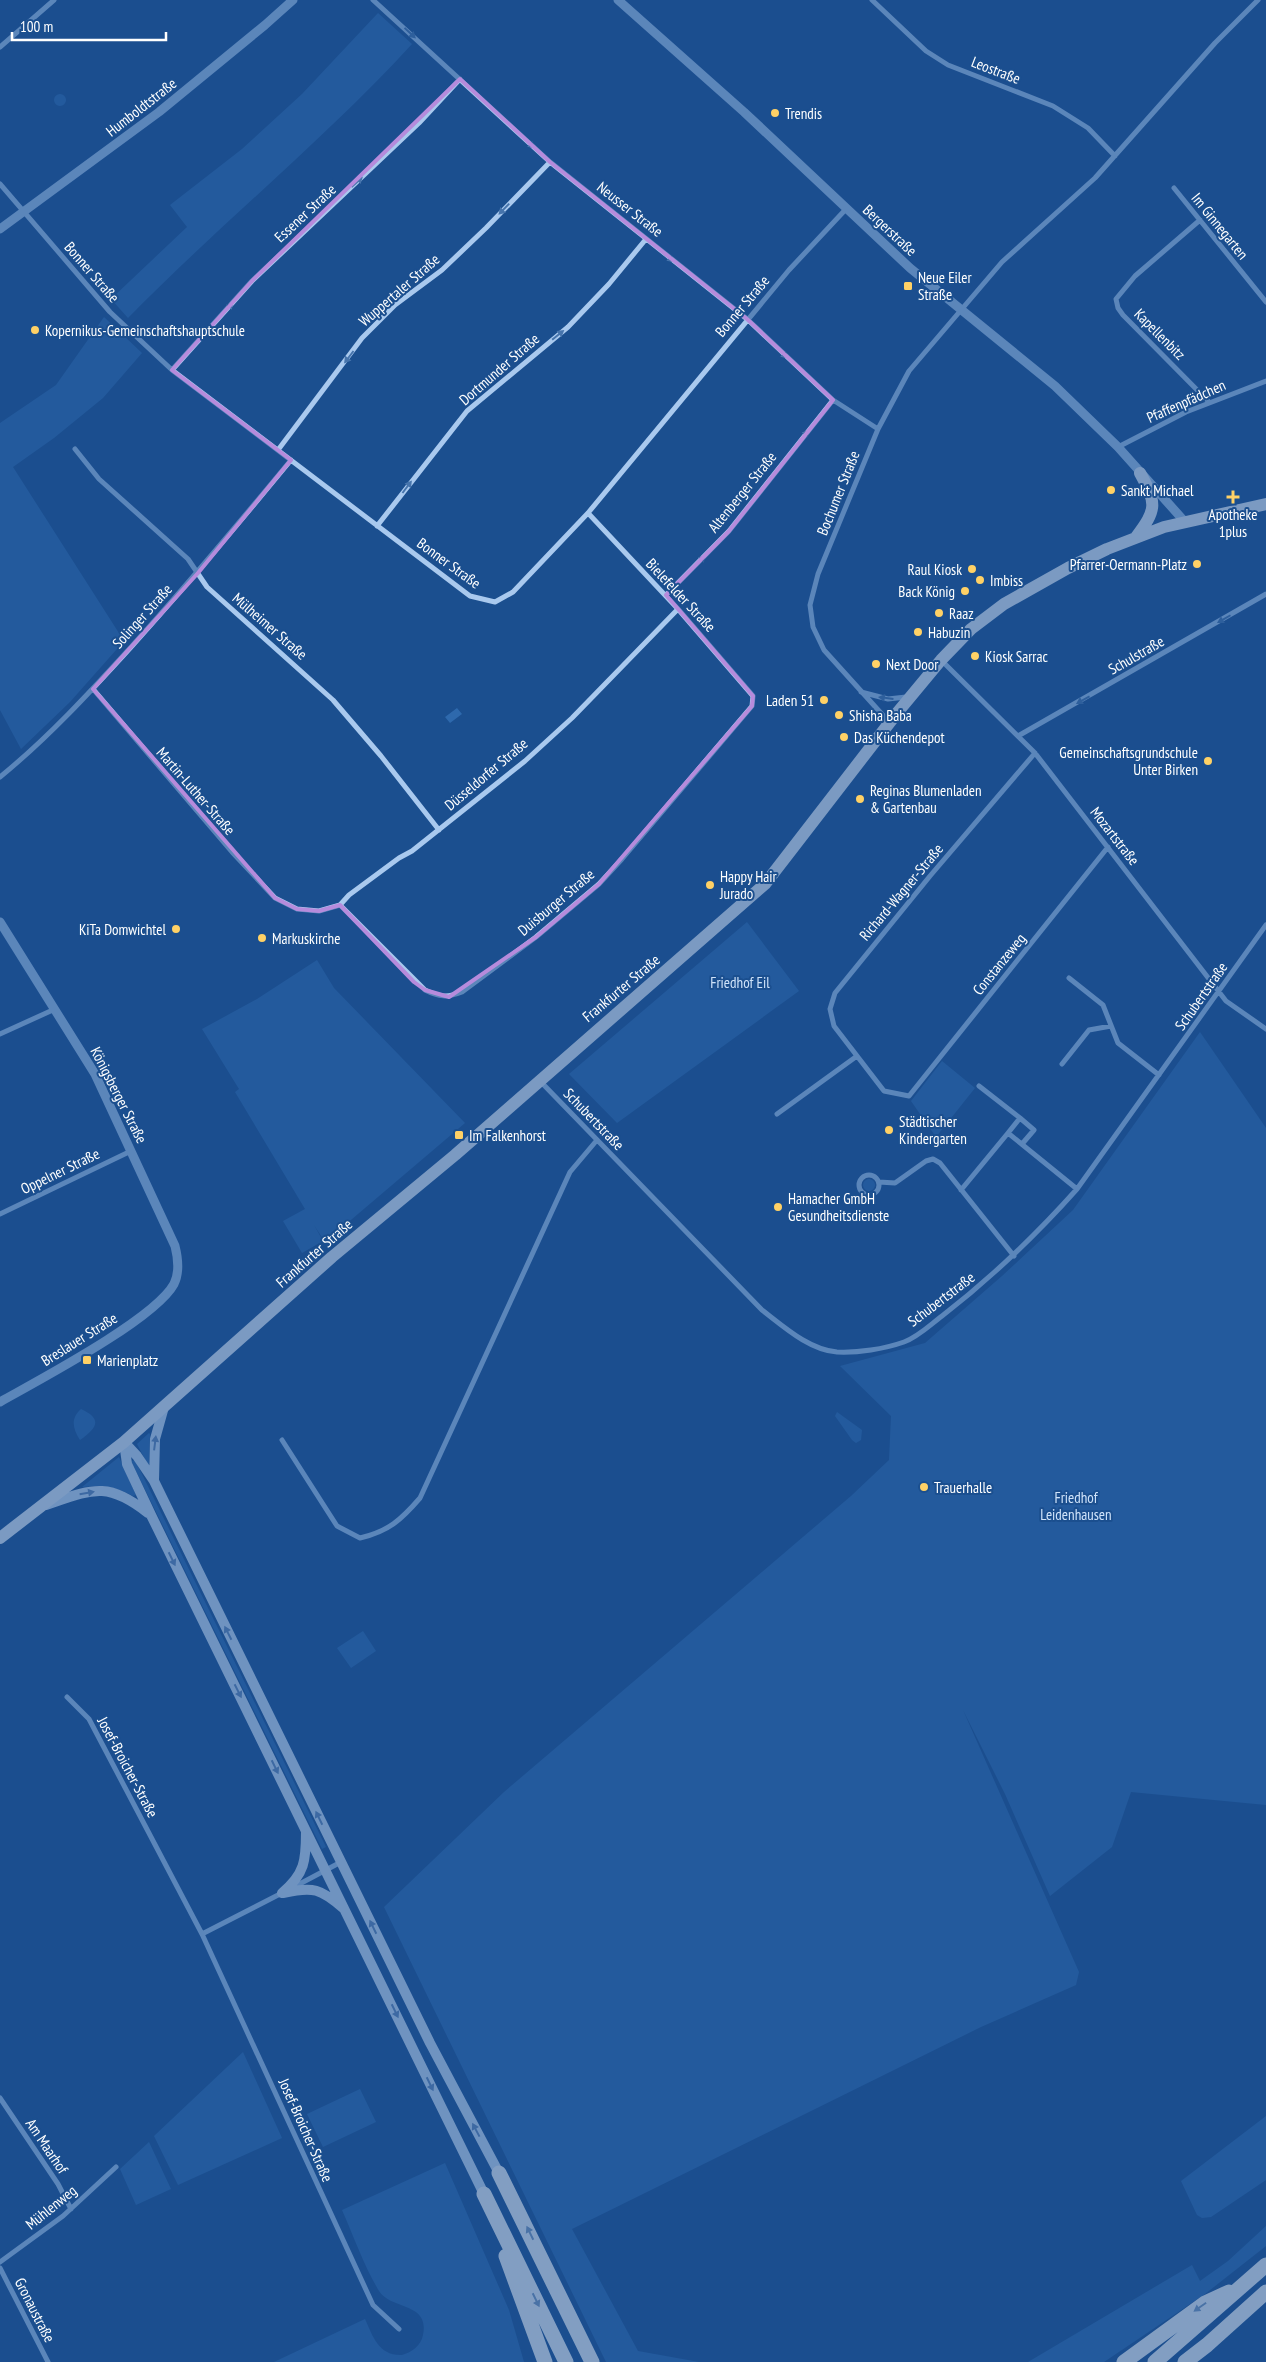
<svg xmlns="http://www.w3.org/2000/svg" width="1266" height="2362" viewBox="0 0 1266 2362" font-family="'PT Sans Narrow',sans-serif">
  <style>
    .green { fill: #2e69ad }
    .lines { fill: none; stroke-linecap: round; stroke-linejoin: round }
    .minor { stroke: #a9c9ee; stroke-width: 5 }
    .tertiary { stroke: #a9c9ee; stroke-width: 9 }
    .secondary { stroke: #d6e6fa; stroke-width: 10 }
    .primary { stroke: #f0f6ff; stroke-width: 12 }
    .motorway { stroke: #fff; stroke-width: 15 }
    .oneway { fill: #4674ac }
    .oneway2 { fill: #668bba }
    .oneway3 { fill: #829ec1 }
    .marked { fill: none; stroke: #b68bdc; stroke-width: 4; stroke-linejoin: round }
    .poi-dot { fill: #ffd166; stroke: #1b4f8f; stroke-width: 2 }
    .labels { text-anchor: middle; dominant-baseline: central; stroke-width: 4; stroke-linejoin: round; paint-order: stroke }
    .street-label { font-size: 15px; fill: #fff; stroke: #1b4f8f }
    .poi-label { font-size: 15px; fill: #fff; stroke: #1b4f8f; text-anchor: start }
    .park-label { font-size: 15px; fill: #cfe3fa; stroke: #1b4f8f }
  </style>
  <rect width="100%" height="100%" fill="#1b4f8f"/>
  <path class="green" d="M 378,13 L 412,44 C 323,141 220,224 128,318 L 111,299 L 187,227 L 170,205 L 242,149 L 302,94 Z
    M54 100a6 6 0 1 1 12 0a6 6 0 1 1-12 0Z
    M 104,317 L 142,353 L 103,398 L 54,438 L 13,467 L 124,641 L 70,702 L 21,749 L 0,710 L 0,423 L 56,385 Z
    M 457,708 L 462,714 L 450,723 L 445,717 Z
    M 747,922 L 799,991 L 617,1123 L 569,1074 Z
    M 317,960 L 334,988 L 465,1123 L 325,1242 L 314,1225 L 323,1241 L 302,1253 L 283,1221 L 305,1209 L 235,1092 L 239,1089 L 202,1029 L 257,999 Z
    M 1200,1032 L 1266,1128 L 1266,1805 L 1131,1792 L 1112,1847 L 1050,1896 L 1005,1794 L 963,1710 L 1079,1972 L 1076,1985 L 981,2027 L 572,2229 L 638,2351 L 699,2362 L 606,2362 L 384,1907 L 504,1792 L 851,1496 L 889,1460 L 891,1416 L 840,1366 L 925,1343 L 1002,1276 L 1073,1210 Z
    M 942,1061 L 975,1088 L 936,1137 L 911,1101 Z
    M863 1185a6 6 0 1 1 12 0a6 6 0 1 1-12 0Z
    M 81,1409 C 103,1419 97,1428 80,1440 C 73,1429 70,1419 81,1409 Z
    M 837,1412 L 862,1430 L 861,1440 L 856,1443 L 852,1440 L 835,1416 Z
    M 149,1433 L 150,1434 L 149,1467 L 137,1444 Z
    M 119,1457 L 136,1495 L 133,1496 C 115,1486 102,1485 82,1487 Z
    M 135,1460 L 326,1847 L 322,1849 L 131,1461 Z
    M 363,1631 L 376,1651 L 351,1668 L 337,1648 Z
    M 243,2052 L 282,2138 L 178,2185 L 154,2136 Z
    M 360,2089 L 376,2122 L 323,2147 L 307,2114 Z
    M 1266,2116 L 1266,2180 L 1211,2217 L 1202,2218 L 1197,2215 L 1181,2181 Z
    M 149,2142 L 171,2189 L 136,2205 L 120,2169 Z
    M 445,2163 L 509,2310 L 524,2362 L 274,2362 L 365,2319 C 373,2337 379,2356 402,2355 C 412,2352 421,2346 423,2335 C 430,2302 391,2310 379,2291 C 364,2266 354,2237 342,2210 Z
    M 1266,2226 L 1266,2246 L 1205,2294 L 1104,2362 L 1028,2362 L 1192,2265 L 1200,2281 L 1228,2261 Z"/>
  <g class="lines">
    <path class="minor" d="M 373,0 L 550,162 L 747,319 L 833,400 L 878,429
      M 872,0 L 926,51 L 948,65 L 1053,106 L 1088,128 L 1115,156
      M 0,47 L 54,0
      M 0,184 L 110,312 L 172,370 L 470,596 L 495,602 L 513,592 L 588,513 L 789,270 L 846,209
      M 1174,188 L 1266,302
      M 1200,220 L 1135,276 L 1116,299 L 1118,308 L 1123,315 L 1209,402
      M 172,370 L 252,281 L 419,123 L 460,79
      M 1118,447 L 1186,412 L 1266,381
      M 75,449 L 99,479 L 188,559 L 207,587 L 333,700 L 381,756 L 439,830
      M 278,450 L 362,338 L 395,305 L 442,270 L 486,228 L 550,162
      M 377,526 L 467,411 L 568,327 L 609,284 L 646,239
      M 666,595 L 729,531 L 833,400
      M 941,660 L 1035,753 L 1226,1001 L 1266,1029
      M 93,689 L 232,852 L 275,898 L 297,909 L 319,911 L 340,905 L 349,895 L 399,858 L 412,851 L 525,761 L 572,718 L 678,609
      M 861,692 L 888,699 L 906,697
      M 889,722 L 824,650 L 813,627 L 810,605 L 818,574 L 878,429 L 909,371 L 1002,262 L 1095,178 L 1215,43 L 1258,0
      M 1018,736 L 1266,594
      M 1035,753 L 930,876 L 835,993 L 830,1009 L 834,1026 L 884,1091 L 909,1096 L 1108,847
      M 0,777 C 49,737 90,692 132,646 C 187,585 239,523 291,460
      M 340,905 L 425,990 C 439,997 447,998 462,992 L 536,937 L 599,884 L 622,859 L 752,706 L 753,696 L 678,609 L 588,513
      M 1069,978 L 1103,1005 L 1118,1043 L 1159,1075
      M 0,1034 L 55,1009
      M 1062,1064 L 1089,1030 L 1111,1026
      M 540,1081 L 762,1310 C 783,1326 809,1350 837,1352 C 858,1353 884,1349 904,1342 C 918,1337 930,1325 942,1316 C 991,1278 1036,1235 1077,1189 L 1266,925
      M 979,1086 L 1020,1118 L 1008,1133 L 1077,1189
      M 777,1114 L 857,1056
      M 1020,1118 L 1034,1130 L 1022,1144
      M859 1185a10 10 0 1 1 20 0a10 10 0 1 1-20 0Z
      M 879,1182 L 895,1183 L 926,1161 L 933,1159 L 940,1163 L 1014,1256
      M 961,1190 L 1008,1133
      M 0,1214 L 131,1151
      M 282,1440 L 337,1526 L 360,1538 C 389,1531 401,1520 420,1498 L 570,1172 L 597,1140
      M 67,1697 L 89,1719 L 202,1934 L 373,2305 L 399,2329
      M 292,1888 L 341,1862
      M 202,1934 L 282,1893
      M 0,2098 L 58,2184 L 71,2209
      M 0,2262 L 63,2216 L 116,2167
      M 0,2268 L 48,2362"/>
    <path class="tertiary" d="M 618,0 L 744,112 L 910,268 L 1055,386 L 1118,447 L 1185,522
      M 0,229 L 159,112 L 265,25 L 293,0
      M 0,922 L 95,1074 L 175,1246 C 178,1258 180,1272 174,1284 C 155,1319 39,1380 0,1402"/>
    <path class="secondary" d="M 124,1442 L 127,1464 L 151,1515 L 484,2194
      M 124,1442 L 137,1456 L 154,1481 L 430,2043 L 499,2173
      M 154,1480 L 155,1439 L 164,1407
      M 46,1505 C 93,1489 107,1481 148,1513
      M 282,1893 C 305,1874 306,1860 306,1832
      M 284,1893 C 313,1886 321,1889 343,1908"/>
    <path class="primary" d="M 1136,537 C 1157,509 1157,504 1140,473
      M 0,1538 L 124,1442 L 332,1257 L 455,1155 L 765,884 L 897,713 L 941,660 L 971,629 L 1004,604 L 1068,568 L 1107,549 L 1164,527 L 1266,504"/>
    <path class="motorway" d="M 499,2173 L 592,2362
      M 484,2194 L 566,2362
      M 506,2256 L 545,2362
      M 1124,2362 L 1205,2303 L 1229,2292
      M 1155,2362 L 1266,2265
      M 1185,2362 L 1207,2345 L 1266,2292"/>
  </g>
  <defs><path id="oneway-solid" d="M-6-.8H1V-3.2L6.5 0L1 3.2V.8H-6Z" transform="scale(1.25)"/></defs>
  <g class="oneway">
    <use href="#oneway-solid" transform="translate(410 33) rotate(43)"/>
    <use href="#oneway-solid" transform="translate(529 143) rotate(43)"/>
    <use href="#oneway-solid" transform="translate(357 182) rotate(-43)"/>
    <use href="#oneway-solid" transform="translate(504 209) rotate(134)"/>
    <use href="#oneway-solid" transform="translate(668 257) rotate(40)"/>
    <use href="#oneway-solid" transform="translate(228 308) rotate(-48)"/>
    <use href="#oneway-solid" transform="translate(558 335) rotate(-39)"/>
    <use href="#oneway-solid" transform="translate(782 353) rotate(43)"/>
    <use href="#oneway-solid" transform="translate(349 357) rotate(127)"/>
    <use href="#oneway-solid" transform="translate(804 436) rotate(-51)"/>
    <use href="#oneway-solid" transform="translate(407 487) rotate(-53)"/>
    <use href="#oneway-solid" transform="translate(700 561) rotate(-46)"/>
    <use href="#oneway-solid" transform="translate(1224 619) rotate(150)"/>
    <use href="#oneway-solid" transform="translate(886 698) rotate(-173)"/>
    <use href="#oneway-solid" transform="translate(1083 700) rotate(151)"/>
  </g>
  <g class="oneway2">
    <use href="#oneway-solid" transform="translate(155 1443) rotate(-83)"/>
    <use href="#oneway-solid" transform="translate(87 1493) rotate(-10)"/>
    <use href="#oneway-solid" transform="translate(172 1559) rotate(64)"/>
    <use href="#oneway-solid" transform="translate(228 1633) rotate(-117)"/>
    <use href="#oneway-solid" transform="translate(238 1691) rotate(63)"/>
    <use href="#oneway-solid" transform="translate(275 1767) rotate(64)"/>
    <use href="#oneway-solid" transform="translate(319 1818) rotate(-116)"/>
    <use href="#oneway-solid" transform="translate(373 1927) rotate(-116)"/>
    <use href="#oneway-solid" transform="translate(395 2011) rotate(64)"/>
    <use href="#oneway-solid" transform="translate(430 2084) rotate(64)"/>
    <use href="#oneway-solid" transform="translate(476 2130) rotate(-118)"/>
  </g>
  <g class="oneway3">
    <use href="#oneway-solid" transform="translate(530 2233) rotate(-116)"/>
    <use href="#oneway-solid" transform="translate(536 2300) rotate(64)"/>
    <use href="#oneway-solid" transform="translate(1200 2307) rotate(145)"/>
  </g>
  <path d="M0 0H1266V2362H0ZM 460,79 L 550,162 L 747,319 L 833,400 L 729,531 L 666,595 L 753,696 L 752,706 L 599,884 L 536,937 L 449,997 L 425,990 L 414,982 L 340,905 L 319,911 L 297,909 L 275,898 L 93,689 L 198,573 L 291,460 L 172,370 L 252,281 Z" fill="#1b4f8f" fill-opacity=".55" fill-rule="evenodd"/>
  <path class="marked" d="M 460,79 L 550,162 L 747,319 L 833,400 L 729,531 L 666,595 L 753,696 L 752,706 L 599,884 L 536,937 L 449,997 L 425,990 L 414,982 L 340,905 L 319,911 L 297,909 L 275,898 L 93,689 L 198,573 L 291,460 L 172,370 L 252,281 Z"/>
  <g class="poi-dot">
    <circle cx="775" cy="113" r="5"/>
    <rect x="903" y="281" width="10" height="10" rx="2.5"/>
    <circle cx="35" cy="330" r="5"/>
    <circle cx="1111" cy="490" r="5"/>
    <path d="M1230.5 489.5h5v5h5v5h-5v5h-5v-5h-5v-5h5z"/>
    <circle cx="1197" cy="564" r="5"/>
    <circle cx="972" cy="569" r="5"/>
    <circle cx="980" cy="580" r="5"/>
    <circle cx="965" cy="591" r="5"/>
    <circle cx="939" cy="613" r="5"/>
    <circle cx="918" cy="632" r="5"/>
    <circle cx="975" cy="656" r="5"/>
    <circle cx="876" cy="664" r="5"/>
    <circle cx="824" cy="700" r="5"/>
    <circle cx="839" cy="715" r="5"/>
    <circle cx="844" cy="737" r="5"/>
    <circle cx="1208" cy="761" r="5"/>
    <circle cx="860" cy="799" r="5"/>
    <circle cx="710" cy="885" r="5"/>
    <circle cx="176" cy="929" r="5"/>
    <circle cx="262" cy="938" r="5"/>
    <circle cx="889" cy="1130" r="5"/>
    <rect x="454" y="1130" width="10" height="10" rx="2.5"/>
    <circle cx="778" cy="1207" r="5"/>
    <rect x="82" y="1355" width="10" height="10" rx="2.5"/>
    <circle cx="924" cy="1487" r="5"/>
  </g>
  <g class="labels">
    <g class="street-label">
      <text transform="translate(996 70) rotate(21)">Leostraße</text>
      <text transform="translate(141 107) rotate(-38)">Humboldtstraße</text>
      <text transform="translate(630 209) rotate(38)">Neusser Straße</text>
      <text transform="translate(305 213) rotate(-43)">Essener Straße</text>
      <text transform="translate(1220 226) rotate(51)">Im Ginnegarten</text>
      <text transform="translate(890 230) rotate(43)">Bergerstraße</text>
      <text transform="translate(92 272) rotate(49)">Bonner Straße</text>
      <text transform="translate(399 290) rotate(-41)">Wuppertaler Straße</text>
      <text transform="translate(742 306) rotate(-50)">Bonner Straße</text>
      <text transform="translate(1160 334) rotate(45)">Kapellenbitz</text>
      <text transform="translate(499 369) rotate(-41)">Dortmunder Straße</text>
      <text transform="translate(1186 401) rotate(-24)">Pfaffenpfädchen</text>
      <text transform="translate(742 492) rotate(-51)">Altenberger Straße</text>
      <text transform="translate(838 493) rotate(-68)">Bochumer Straße</text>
      <text transform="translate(449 563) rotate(36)">Bonner Straße</text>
      <text transform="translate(681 595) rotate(47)">Bielefelder Straße</text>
      <text transform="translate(142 616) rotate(-48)">Solinger Straße</text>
      <text transform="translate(270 626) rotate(41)">Mülheimer Straße</text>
      <text transform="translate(1136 655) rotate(-30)">Schulstraße</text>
      <text transform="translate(486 774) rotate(-40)">Düsseldorfer Straße</text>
      <text transform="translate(196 791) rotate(49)">Martin-Luther-Straße</text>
      <text transform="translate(1115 836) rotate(52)">Mozartstraße</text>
      <text transform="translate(901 892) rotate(-50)">Richard-Wagner-Straße</text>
      <text transform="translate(556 902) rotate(-40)">Duisburger Straße</text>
      <text transform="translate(999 964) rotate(-51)">Constanzeweg</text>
      <text transform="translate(621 988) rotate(-40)">Frankfurter Straße</text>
      <text transform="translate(1201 996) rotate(-55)">Schubertstraße</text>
      <text transform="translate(119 1095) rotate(63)">Königsberger Straße</text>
      <text transform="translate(594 1119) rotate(46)">Schubertstraße</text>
      <text transform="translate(60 1171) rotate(-26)">Oppelner Straße</text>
      <text transform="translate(314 1253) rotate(-41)">Frankfurter Straße</text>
      <text transform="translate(941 1299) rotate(-37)">Schubertstraße</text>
      <text transform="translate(79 1339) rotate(-32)">Breslauer Straße</text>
      <text transform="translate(128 1767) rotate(62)">Josef-Broicher-Straße</text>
      <text transform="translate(306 2130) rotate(66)">Josef-Broicher-Straße</text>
      <text transform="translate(47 2146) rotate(56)">Am Maarhof</text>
      <text transform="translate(51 2207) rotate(-39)">Mühlenweg</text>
      <text transform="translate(35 2310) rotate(63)">Gronaustraße</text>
    </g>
    <g class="poi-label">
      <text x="785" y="113">Trendis</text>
      <text x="918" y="277">Neue Eiler<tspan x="918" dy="17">Straße</tspan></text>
      <text x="45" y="330">Kopernikus-Gemeinschaftshauptschule</text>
      <text x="1121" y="490">Sankt Michael</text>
      <text x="1233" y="514" text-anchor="middle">Apotheke<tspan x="1233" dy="17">1plus</tspan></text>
      <text x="1187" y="564" text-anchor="end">Pfarrer-Oermann-Platz</text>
      <text x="962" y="569" text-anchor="end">Raul Kiosk</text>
      <text x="990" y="580">Imbiss</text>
      <text x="955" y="591" text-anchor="end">Back König</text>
      <text x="949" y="613">Raaz</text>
      <text x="928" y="632">Habuzin</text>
      <text x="985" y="656">Kiosk Sarrac</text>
      <text x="886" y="664">Next Door</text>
      <text x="814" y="700" text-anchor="end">Laden 51</text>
      <text x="849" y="715">Shisha Baba</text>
      <text x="854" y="737">Das Küchendepot</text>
      <text x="1198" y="752" text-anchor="end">Gemeinschaftsgrundschule<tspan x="1198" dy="17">Unter Birken</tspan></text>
      <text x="870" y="790">Reginas Blumenladen<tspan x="870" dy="17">&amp; Gartenbau</tspan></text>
      <text x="720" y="876">Happy Hair<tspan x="720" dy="17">Jurado</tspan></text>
      <text x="166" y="929" text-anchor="end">KiTa Domwichtel</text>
      <text x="272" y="938">Markuskirche</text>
      <text x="899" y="1121">Städtischer<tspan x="899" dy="17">Kindergarten</tspan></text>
      <text x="469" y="1135">Im Falkenhorst</text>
      <text x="788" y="1198">Hamacher GmbH<tspan x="788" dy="17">Gesundheitsdienste</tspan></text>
      <text x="97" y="1360">Marienplatz</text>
      <text x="934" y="1487">Trauerhalle</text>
    </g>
    <g class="park-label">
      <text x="740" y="982">Friedhof Eil</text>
      <text x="1076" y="1497">Friedhof<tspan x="1076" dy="17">Leidenhausen</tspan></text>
    </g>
  </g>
  <path d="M12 32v8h154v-8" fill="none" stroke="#ffffff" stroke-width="2.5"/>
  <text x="20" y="32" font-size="15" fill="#ffffff" stroke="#1b4f8f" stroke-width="4" paint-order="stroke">100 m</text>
</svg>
